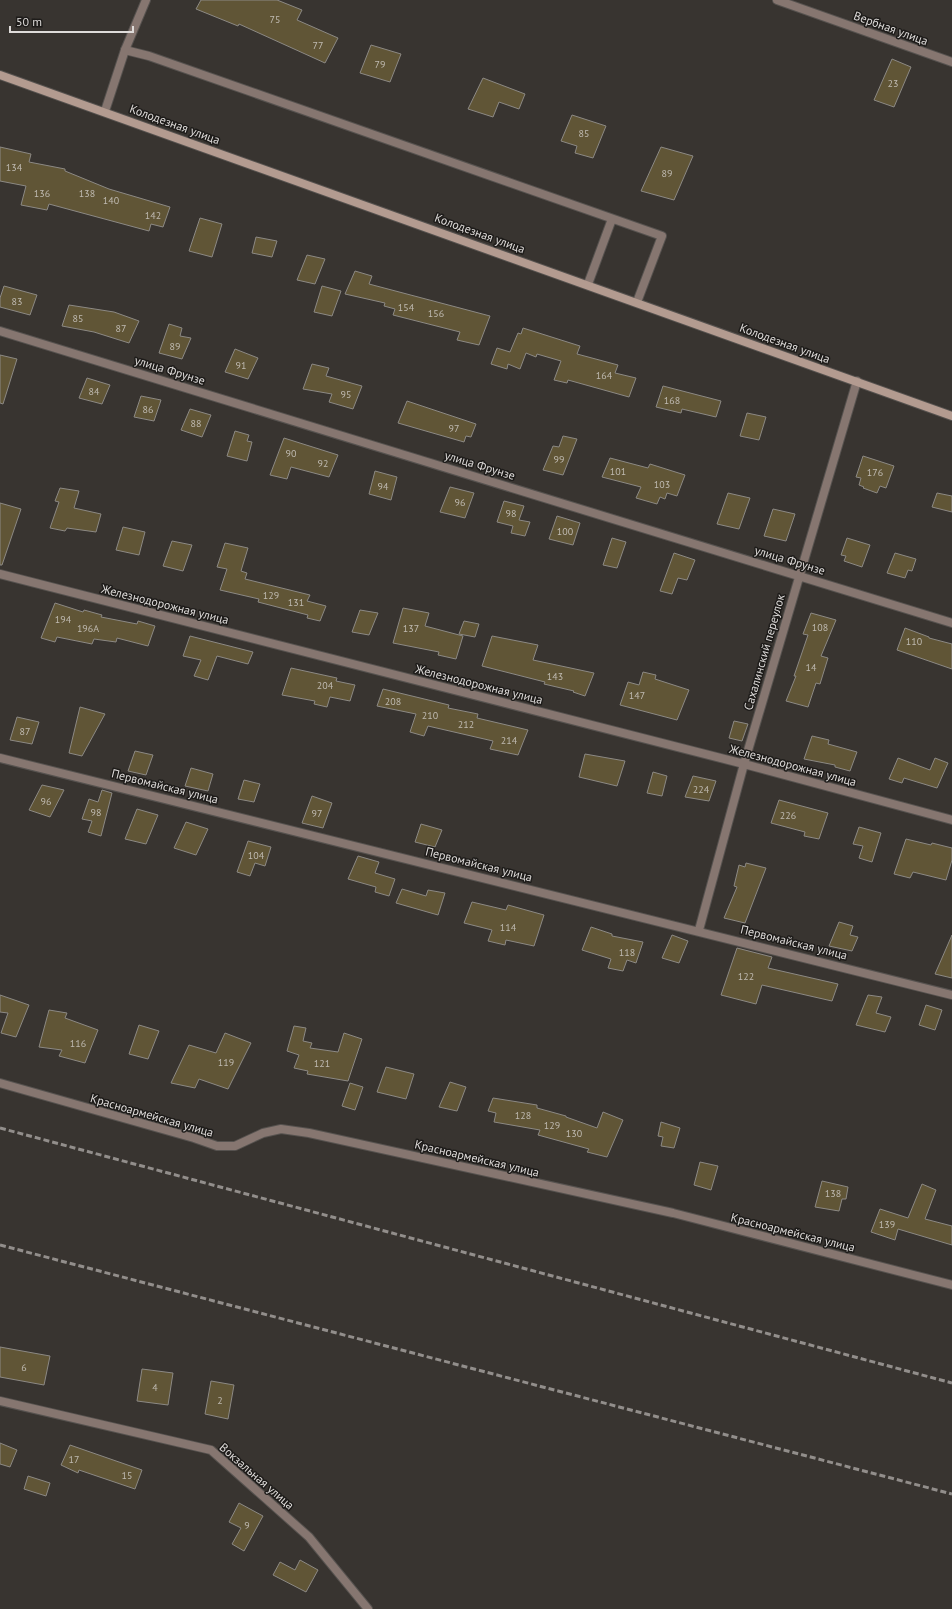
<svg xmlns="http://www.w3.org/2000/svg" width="952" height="1609" viewBox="0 0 952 1609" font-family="'PT Sans',sans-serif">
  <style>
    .building { fill: #605536; stroke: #8c8984 }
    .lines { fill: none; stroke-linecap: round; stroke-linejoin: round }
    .service-casing { stroke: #56524f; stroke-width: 10 }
    .minor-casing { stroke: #56524f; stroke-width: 10 }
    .secondary-casing { stroke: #56524f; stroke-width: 10 }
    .service { stroke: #867670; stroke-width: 8 }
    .minor { stroke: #867670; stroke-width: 8 }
    .secondary { stroke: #b39b90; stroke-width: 8 }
    .rail { stroke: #928e8b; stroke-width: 3; stroke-dasharray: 6 3; stroke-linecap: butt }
    .labels { text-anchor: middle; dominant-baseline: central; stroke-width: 3; stroke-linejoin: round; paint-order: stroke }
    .number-label { font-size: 10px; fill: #bfbab1 }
    .street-label { font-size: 12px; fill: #dfdcda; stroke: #1e1c1a }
  </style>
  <rect width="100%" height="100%" fill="#383430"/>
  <path class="building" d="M 201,0 L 277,0 L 302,10 L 297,20 L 338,38 L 325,63 L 239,24 L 238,26 L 196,9 Z
    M 371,45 L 401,54 L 390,82 L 360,73 Z
    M 892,59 L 911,67 L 894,107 L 874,100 Z
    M 483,78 L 525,94 L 519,109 L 499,102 L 493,117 L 468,109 Z
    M 572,115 L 606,126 L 593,158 L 575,153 L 577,146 L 561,141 Z
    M 0,147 L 31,154 L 29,162 L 65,169 L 65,171 L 109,189 L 170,207 L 163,227 L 151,224 L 149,231 L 49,204 L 47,210 L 21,205 L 26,186 L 0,181 Z
    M 661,147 L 693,156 L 674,200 L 641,191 Z
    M 200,218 L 222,224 L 212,257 L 189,251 Z
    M 256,237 L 277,241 L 272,257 L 252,253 Z
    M 307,255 L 325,259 L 315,284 L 297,280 Z
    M 355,271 L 372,276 L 369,284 L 490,316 L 479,345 L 457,340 L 460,332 L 393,315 L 395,309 L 384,306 L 385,303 L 345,294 Z
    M 4,286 L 37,295 L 30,315 L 0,307 L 0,298 Z
    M 322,286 L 341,291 L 332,316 L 314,312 Z
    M 69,305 L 114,312 L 139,321 L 129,343 L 94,332 L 62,326 Z
    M 169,324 L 182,328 L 180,336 L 191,338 L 182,359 L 159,353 Z
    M 523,328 L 580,346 L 577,354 L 618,365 L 615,373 L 636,378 L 629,397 L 568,380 L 567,383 L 554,380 L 561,361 L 537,354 L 536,357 L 526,353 L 520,369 L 508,364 L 507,369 L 491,364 L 497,348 L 510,352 L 518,333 L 521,334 Z
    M 235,349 L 258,358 L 248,379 L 225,372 Z
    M 0,355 L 17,359 L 3,404 L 0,403 Z
    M 312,364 L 329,368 L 326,376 L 362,386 L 353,409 L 329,402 L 332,394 L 303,389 Z
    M 87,378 L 110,385 L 102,404 L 79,398 Z
    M 663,386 L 721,401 L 716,417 L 682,409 L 681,413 L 656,407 Z
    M 141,396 L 161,400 L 154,421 L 134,417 Z
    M 407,401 L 476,424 L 471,437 L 466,436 L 464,442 L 398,423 Z
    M 190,409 L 211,415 L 202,437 L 181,430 Z
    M 747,413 L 766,417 L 759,440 L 740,436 Z
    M 235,431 L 249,435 L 247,441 L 252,442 L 247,461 L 227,456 Z
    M 563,436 L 577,439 L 563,475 L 543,470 L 553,446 L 559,447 Z
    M 284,438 L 338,455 L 329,477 L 291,467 L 287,479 L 270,475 Z
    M 863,456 L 894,466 L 886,488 L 880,486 L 877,493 L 863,488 L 864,487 L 859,485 L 861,478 L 856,477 Z
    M 610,458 L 648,468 L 650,464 L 685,475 L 677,496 L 667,493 L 665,499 L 660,497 L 657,504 L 636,498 L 641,487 L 602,477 Z
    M 375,471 L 397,477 L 391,500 L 369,494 Z
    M 450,487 L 474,493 L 465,518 L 440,512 Z
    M 60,488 L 79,491 L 74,508 L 101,514 L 96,532 L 67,528 L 65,531 L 50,528 L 59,502 L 55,501 Z
    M 728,493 L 750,498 L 739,529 L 717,524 Z
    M 937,493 L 952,496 L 952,512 L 932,507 Z
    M 504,501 L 524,506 L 519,520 L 530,522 L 525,536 L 511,533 L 513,526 L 497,522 Z
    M 0,503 L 21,509 L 2,565 L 0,565 Z
    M 773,509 L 795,514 L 786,541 L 764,536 Z
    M 557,516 L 580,523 L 573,545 L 549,539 Z
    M 123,527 L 145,532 L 139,555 L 116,550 Z
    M 612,538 L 626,542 L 617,568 L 603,565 Z
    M 847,538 L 870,545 L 862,567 L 844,561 L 846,556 L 841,555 Z
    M 172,541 L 192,545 L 183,571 L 163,566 Z
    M 225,543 L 248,548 L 241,571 L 247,573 L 245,579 L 310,595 L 307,601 L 326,606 L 320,621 L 307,618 L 308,615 L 258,602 L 259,599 L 220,590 L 227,569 L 217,567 Z
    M 674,553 L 695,560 L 687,580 L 678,578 L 672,594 L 660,591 Z
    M 895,553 L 916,559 L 912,571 L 908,570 L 905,578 L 887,573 Z
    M 55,603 L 83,612 L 84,610 L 102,615 L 101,617 L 137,624 L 138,621 L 155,626 L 148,646 L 117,638 L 116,642 L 94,639 L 92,644 L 57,637 L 55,642 L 41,638 Z
    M 403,608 L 429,613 L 425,626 L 463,636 L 456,659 L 438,655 L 439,652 L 393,643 Z
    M 360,610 L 378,613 L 369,635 L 352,632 Z
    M 811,613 L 836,620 L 821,656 L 828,658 L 820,684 L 816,683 L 808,707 L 786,701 L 796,676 L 794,676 L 808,635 L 803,634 Z
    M 464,621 L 479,624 L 475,637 L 459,634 Z
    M 905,628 L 929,637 L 929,638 L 952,644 L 952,669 L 897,650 Z
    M 190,636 L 253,652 L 248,664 L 217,656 L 208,680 L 194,676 L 201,660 L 183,656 Z
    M 492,636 L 538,645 L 533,660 L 594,673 L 585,696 L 573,692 L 574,691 L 544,684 L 545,682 L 482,666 Z
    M 291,668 L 337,678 L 336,681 L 355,685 L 350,701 L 330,697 L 327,707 L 314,704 L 315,701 L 282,695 Z
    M 643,672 L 656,675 L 655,679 L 689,690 L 677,720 L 620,705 L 628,682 L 639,685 Z
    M 383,689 L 449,705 L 448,708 L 478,714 L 477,718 L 528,730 L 518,755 L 490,749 L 493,741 L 428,726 L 424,736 L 410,732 L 416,714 L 377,706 Z
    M 80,707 L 105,714 L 82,756 L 69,753 Z
    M 17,717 L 39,722 L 32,744 L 10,740 Z
    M 734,721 L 748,724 L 742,741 L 729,738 Z
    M 812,736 L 829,740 L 828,744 L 857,752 L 850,771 L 835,767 L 835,765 L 804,759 Z
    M 135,751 L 153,755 L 146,775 L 128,771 Z
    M 585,754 L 625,761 L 617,786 L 579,777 Z
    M 898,758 L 930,770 L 935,758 L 948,763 L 937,788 L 904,778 L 902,783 L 889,779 Z
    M 191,768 L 213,774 L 208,791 L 185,786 Z
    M 653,772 L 667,776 L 662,796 L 647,793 Z
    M 693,776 L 716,781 L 709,801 L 685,797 Z
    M 244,780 L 260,784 L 254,802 L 238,799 Z
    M 42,785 L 64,790 L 50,817 L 29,810 Z
    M 102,790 L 112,793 L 101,836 L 88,832 L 92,821 L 82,819 L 89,799 L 98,802 Z
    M 312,796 L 332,803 L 323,828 L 302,823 Z
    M 779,800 L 828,813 L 819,839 L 804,836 L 805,832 L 771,823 Z
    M 137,809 L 158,815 L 146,844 L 125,839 Z
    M 186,822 L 208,829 L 196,855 L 174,848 Z
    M 421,824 L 442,830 L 435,847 L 415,842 Z
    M 859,827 L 881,833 L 872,862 L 859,858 L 863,846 L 853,844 Z
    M 906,839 L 931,845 L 932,843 L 952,848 L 952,860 L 946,880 L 913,872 L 910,878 L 894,874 Z
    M 248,841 L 271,847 L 265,866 L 255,863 L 250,876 L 237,872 Z
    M 358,856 L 379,862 L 375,873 L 395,879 L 389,896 L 375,892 L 376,887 L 348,879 Z
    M 746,863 L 766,868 L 745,923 L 724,918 L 737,887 L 734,886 L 739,865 L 745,867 Z
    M 402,889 L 426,896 L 428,890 L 445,893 L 438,915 L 396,903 Z
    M 472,902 L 506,910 L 508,905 L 544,915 L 534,946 L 506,940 L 505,945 L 488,941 L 492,930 L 464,923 Z
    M 839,922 L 853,926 L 850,935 L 858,937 L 852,951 L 829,946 Z
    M 591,927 L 612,934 L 612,936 L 643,942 L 636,963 L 627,960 L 623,971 L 608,968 L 611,959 L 582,950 Z
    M 672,935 L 688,941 L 679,963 L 662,958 Z
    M 952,935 L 952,978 L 935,974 Z
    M 737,948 L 772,957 L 768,968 L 838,984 L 832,1001 L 762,985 L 756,1004 L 721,995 Z
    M 0,995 L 29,1005 L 16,1037 L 1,1033 L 8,1013 L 0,1012 Z
    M 868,995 L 882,997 L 876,1013 L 891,1017 L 885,1032 L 856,1025 Z
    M 926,1005 L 942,1010 L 935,1030 L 919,1025 Z
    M 49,1010 L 67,1013 L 65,1018 L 98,1030 L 85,1063 L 59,1056 L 62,1050 L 39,1047 Z
    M 139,1025 L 159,1031 L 148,1059 L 129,1054 Z
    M 294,1026 L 306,1028 L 303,1041 L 312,1043 L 310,1048 L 338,1052 L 344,1033 L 362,1039 L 348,1081 L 307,1074 L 308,1071 L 294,1068 L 299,1055 L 287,1051 Z
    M 225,1033 L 251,1043 L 228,1089 L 199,1079 L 195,1088 L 171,1083 L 189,1045 L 216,1053 Z
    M 386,1067 L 414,1074 L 406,1099 L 377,1092 Z
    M 450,1082 L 466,1087 L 457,1111 L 439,1107 Z
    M 350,1083 L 363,1087 L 355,1110 L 342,1106 Z
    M 493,1098 L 537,1105 L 537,1108 L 566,1116 L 566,1117 L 597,1128 L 603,1112 L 623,1120 L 607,1157 L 587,1152 L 589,1149 L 538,1135 L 540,1130 L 494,1122 L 496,1113 L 488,1111 Z
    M 661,1122 L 680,1128 L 674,1148 L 661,1146 L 663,1137 L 658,1136 Z
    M 700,1162 L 718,1166 L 711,1190 L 694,1185 Z
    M 822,1181 L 848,1187 L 846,1199 L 842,1199 L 839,1211 L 815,1207 Z
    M 922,1184 L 936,1190 L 925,1219 L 952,1226 L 952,1245 L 898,1229 L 895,1240 L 871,1232 L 880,1209 L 908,1218 Z
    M 0,1347 L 50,1356 L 44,1385 L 0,1377 Z
    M 142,1369 L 173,1373 L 168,1405 L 137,1401 Z
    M 211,1381 L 234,1385 L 228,1419 L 205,1414 Z
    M 0,1443 L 17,1450 L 10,1467 L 0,1464 Z
    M 70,1445 L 142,1470 L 135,1489 L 79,1470 L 78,1473 L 61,1465 Z
    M 28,1476 L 50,1483 L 46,1496 L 24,1489 Z
    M 239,1503 L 263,1516 L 244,1551 L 232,1544 L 241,1528 L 229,1522 Z
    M 300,1560 L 318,1570 L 306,1592 L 273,1575 L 280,1562 L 295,1570 Z"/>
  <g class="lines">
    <defs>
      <path id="service" d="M 125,50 L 149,56 L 662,236 L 637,302
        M 588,284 L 612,219"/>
      <path id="minor" d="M 777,0 L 952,62
        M 105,111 L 125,50 L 146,0
        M 0,331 L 952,623
        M 0,574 L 744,764 L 952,820
        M 0,758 L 952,995
        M 699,930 L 744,764 L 857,381
        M 0,1083 L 194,1138 L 217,1146 L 235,1146 L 263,1133 L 281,1129 L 309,1133 L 673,1213 L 952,1285
        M 0,1401 L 211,1450 L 309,1537 L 368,1609"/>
      <path id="secondary" d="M 0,75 L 952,416"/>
    </defs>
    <use href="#service" class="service-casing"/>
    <use href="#minor" class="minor-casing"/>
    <use href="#secondary" class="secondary-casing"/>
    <use href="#service" class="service"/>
    <use href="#minor" class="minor"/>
    <use href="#secondary" class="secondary"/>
    <path class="rail" d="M 0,1128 L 952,1383
      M 0,1245 L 952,1494"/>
  </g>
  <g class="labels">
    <g class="number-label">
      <text x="275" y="19">75</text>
      <text x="318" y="45">77</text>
      <text x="380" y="64">79</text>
      <text x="893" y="83">23</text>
      <text x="584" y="133">85</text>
      <text x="14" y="167">134</text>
      <text x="667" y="173">89</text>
      <text x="42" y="193">136</text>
      <text x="87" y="193">138</text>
      <text x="111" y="200">140</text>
      <text x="153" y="215">142</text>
      <text x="17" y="301">83</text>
      <text x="406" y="307">154</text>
      <text x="436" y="313">156</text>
      <text x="78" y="318">85</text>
      <text x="121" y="328">87</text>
      <text x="175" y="346">89</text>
      <text x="241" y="365">91</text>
      <text x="604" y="375">164</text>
      <text x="94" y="391">84</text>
      <text x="346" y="394">95</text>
      <text x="672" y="400">168</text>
      <text x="148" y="409">86</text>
      <text x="196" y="423">88</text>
      <text x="454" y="428">97</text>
      <text x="291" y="453">90</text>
      <text x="559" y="459">99</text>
      <text x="323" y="463">92</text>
      <text x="618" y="471">101</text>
      <text x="875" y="472">176</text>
      <text x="662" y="484">103</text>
      <text x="383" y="486">94</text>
      <text x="460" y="502">96</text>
      <text x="511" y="513">98</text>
      <text x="565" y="531">100</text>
      <text x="271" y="595">129</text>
      <text x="296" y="602">131</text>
      <text x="63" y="619">194</text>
      <text x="820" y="627">108</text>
      <text x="88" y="628">196А</text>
      <text x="411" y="628">137</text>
      <text x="914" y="641">110</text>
      <text x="811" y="667">14</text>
      <text x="555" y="676">143</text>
      <text x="325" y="685">204</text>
      <text x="637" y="695">147</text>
      <text x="393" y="701">208</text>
      <text x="430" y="715">210</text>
      <text x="466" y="724">212</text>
      <text x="25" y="731">87</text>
      <text x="509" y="740">214</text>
      <text x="701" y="789">224</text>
      <text x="46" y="801">96</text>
      <text x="96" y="812">98</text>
      <text x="317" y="813">97</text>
      <text x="788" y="815">226</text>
      <text x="256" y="855">104</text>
      <text x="508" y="927">114</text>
      <text x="627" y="952">118</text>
      <text x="746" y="976">122</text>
      <text x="78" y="1043">116</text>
      <text x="226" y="1062">119</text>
      <text x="322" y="1063">121</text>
      <text x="523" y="1115">128</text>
      <text x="552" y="1125">129</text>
      <text x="574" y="1133">130</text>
      <text x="833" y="1193">138</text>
      <text x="887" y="1224">139</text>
      <text x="24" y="1367">6</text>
      <text x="155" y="1387">4</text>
      <text x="220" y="1400">2</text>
      <text x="74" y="1459">17</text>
      <text x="127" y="1475">15</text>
      <text x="247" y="1525">9</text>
    </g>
    <g class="street-label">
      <text transform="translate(891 28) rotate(20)">Вербная улица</text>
      <text transform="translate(175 124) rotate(20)">Колодезная улица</text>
      <text transform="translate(480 233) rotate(20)">Колодезная улица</text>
      <text transform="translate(785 343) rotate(20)">Колодезная улица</text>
      <text transform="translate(170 370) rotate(17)">улица Фрунзе</text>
      <text transform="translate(480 465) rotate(17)">улица Фрунзе</text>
      <text transform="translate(790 560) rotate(17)">улица Фрунзе</text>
      <text transform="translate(165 604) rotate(14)">Железнодорожная улица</text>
      <text transform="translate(764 652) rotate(-74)">Сахалинский переулок</text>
      <text transform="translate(479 684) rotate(14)">Железнодорожная улица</text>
      <text transform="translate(793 765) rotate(15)">Железнодорожная улица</text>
      <text transform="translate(165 786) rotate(14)">Первомайская улица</text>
      <text transform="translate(479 864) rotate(14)">Первомайская улица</text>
      <text transform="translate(794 942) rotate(14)">Первомайская улица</text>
      <text transform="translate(152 1115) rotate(16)">Красноармейская улица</text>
      <text transform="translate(477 1158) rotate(13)">Красноармейская улица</text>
      <text transform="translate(793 1232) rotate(14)">Красноармейская улица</text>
      <text transform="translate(257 1476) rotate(41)">Вокзальная улица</text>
    </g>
  </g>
  <path d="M10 26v6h123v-6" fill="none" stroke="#dfdcda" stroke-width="2"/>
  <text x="16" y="26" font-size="12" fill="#dfdcda" stroke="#1e1c1a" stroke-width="3" paint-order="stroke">50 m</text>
</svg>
